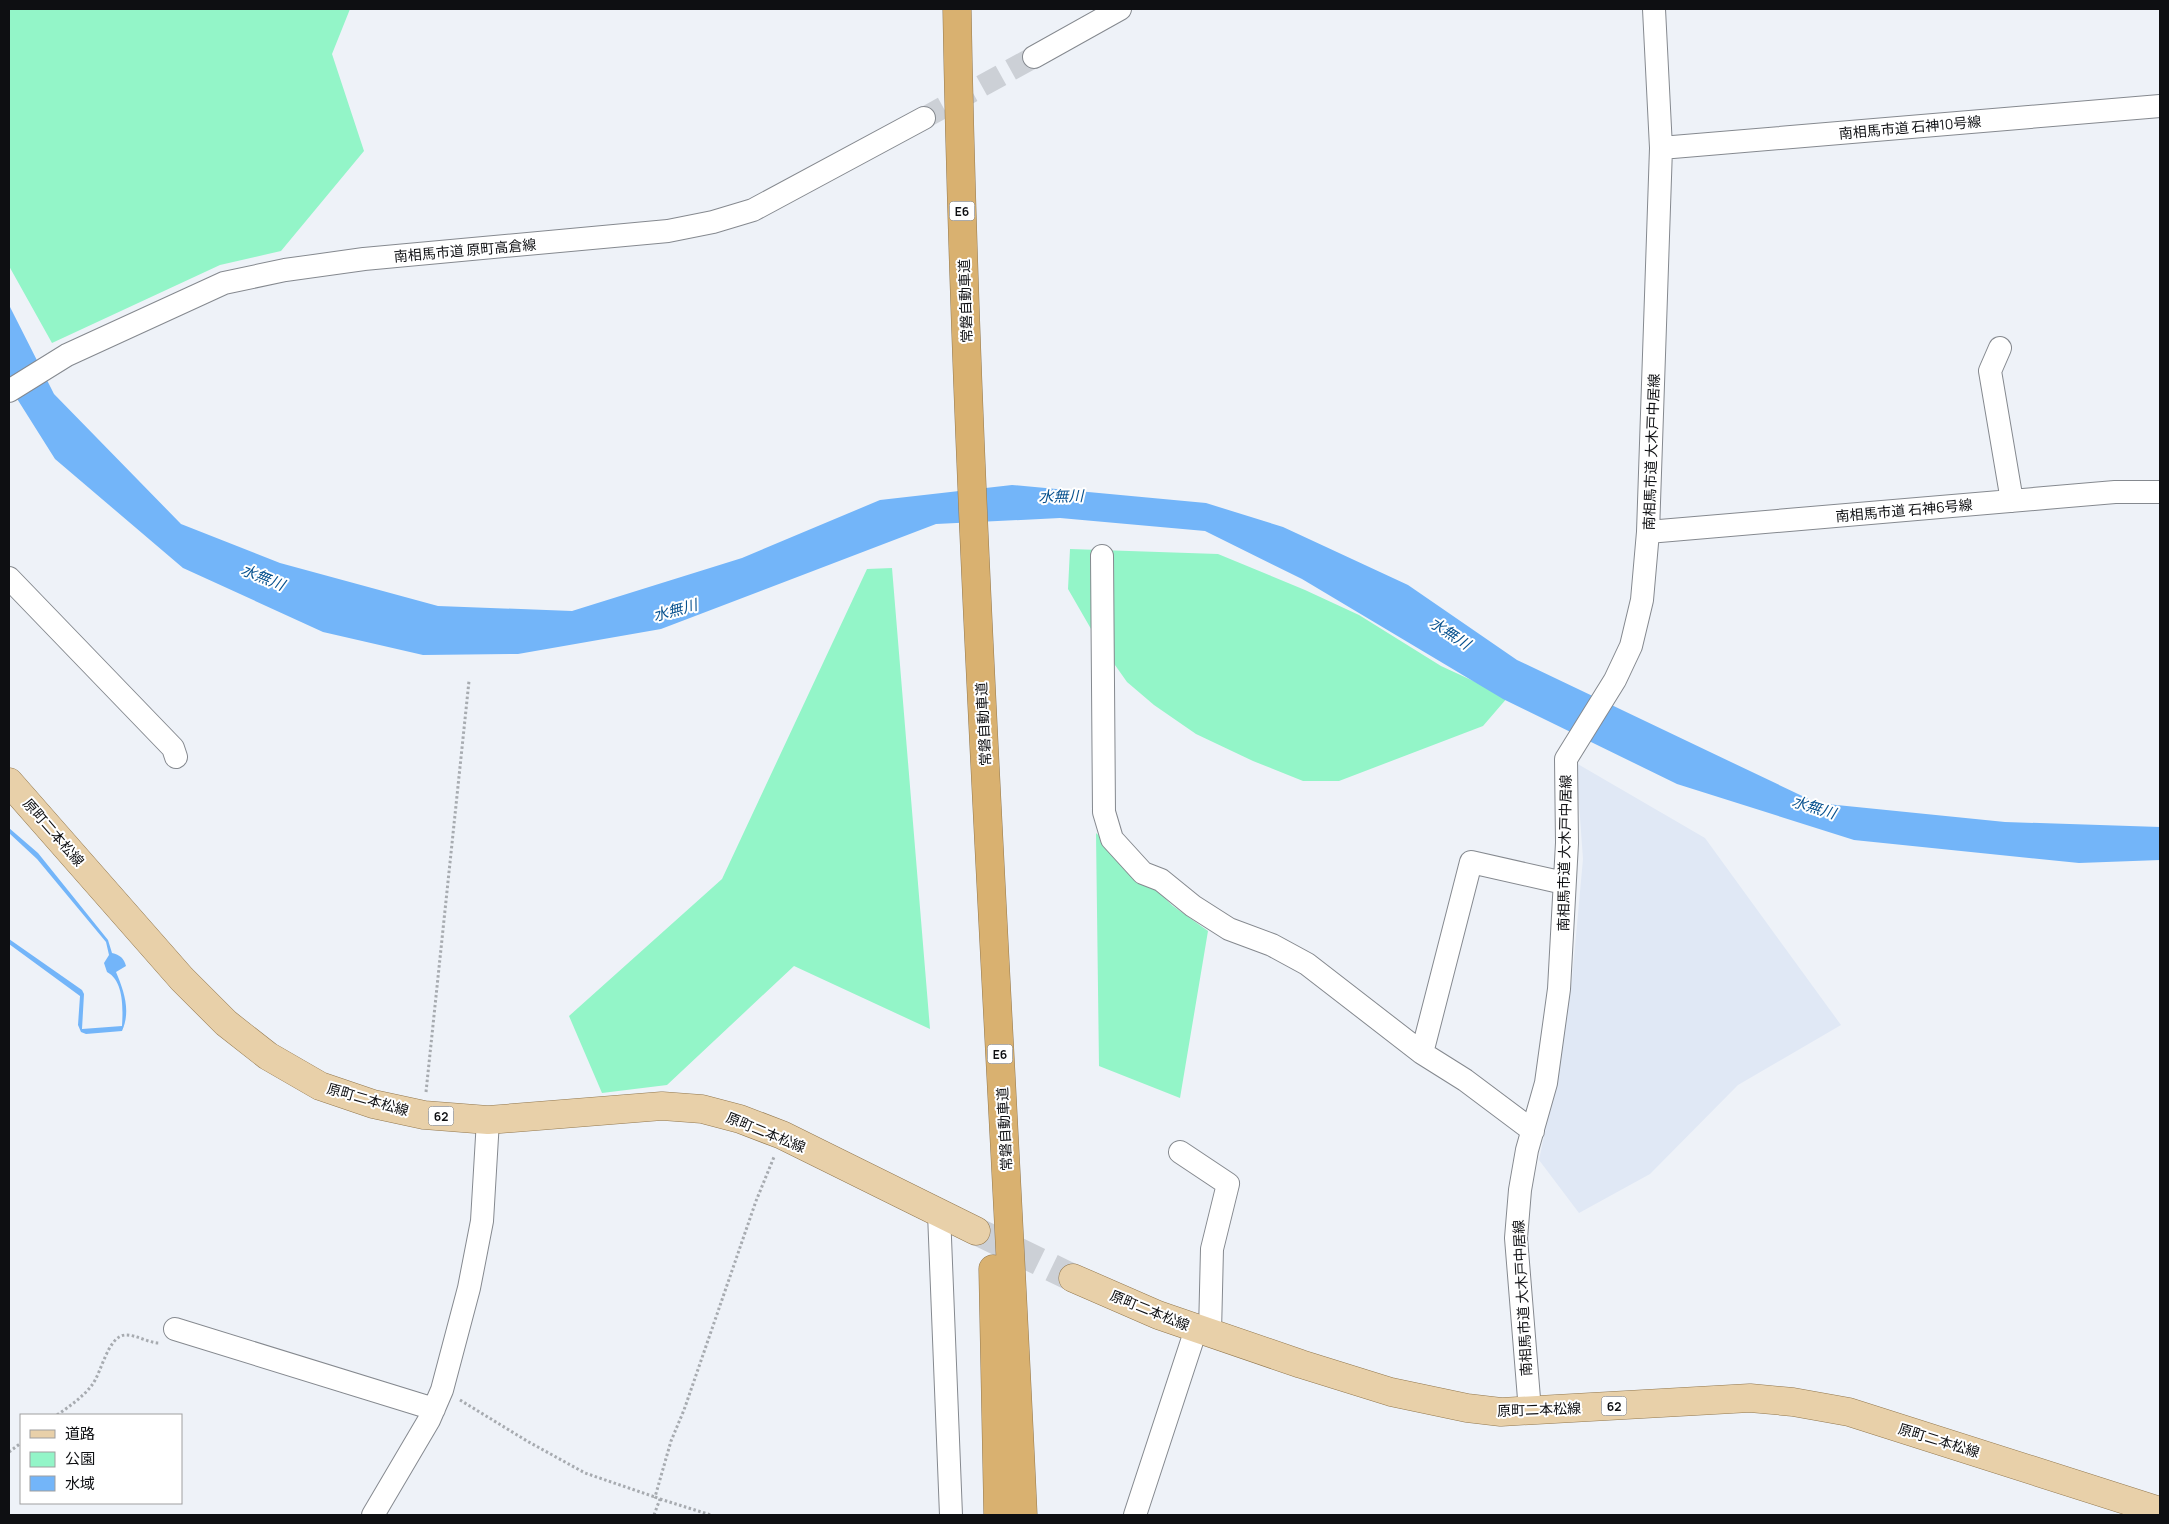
<svg xmlns="http://www.w3.org/2000/svg" width="2169" height="1524" viewBox="0 0 2169 1524" font-family="Manrope,'Noto Sans JP',sans-serif">
  <style>
    .built { fill: #e0e8f5 }
    .green { fill: #93f5c8 }
    .water { fill: #73b5f9 }
    .lines { fill: none; stroke-linecap: round; stroke-linejoin: round }
    .minor-tunnel { stroke: #ccd0d6; stroke-width: 22; stroke-dasharray: 22 11; stroke-linecap: butt }
    .primary-tunnel { stroke: #ccd0d6; stroke-width: 28; stroke-dasharray: 28 14; stroke-linecap: butt }
    .minor-casing { stroke: #85898f; stroke-width: 24 }
    .primary-casing { stroke: #92784f; stroke-width: 29 }
    .motorway-casing { stroke: #92784f; stroke-width: 29 }
    .path { stroke: #a7abb0; stroke-width: 3; stroke-dasharray: 2.5 2.5; stroke-linecap: butt }
    .minor { stroke: #fff; stroke-width: 22 }
    .primary { stroke: #e8d0a9; stroke-width: 28 }
    .motorway { stroke: #d9b170; stroke-width: 28 }
    .labels { text-anchor: middle; dominant-baseline: central; stroke-width: 4; stroke-linejoin: round; paint-order: stroke }
    .shield { fill: #fff; stroke: #565759; stroke-width: 1 }
    .shield-label { font-size: 12px; font-weight: bold; fill: #0e0f12 }
    .street-label { font-size: 14px; fill: #0e0f12; stroke: #fff }
    .water-label { font-size: 15px; font-style: italic; fill: #08528f; stroke: #fff }
  </style>
  <rect width="100%" height="100%" fill="#eef2f8"/>
  <path class="built" d="M 1576,763 L 1705,838 L 1841,1025 L 1738,1085 L 1650,1174 L 1579,1213 L 1539,1160 L 1558,1069 L 1572,979 L 1583,859 Z"/>
  <path class="green" d="M 9,9 L 350,9 L 332,54 L 364,151 L 281,251 L 220,265 L 52,343 L 9,266 Z
    M 1070,549 L 1218,554 L 1305,590 L 1359,615 L 1441,666 L 1508,697 L 1483,726 L 1339,781 L 1303,781 L 1253,761 L 1196,734 L 1154,705 L 1127,682 L 1098,641 L 1068,589 Z
    M 892,568 L 930,1029 L 794,966 L 667,1085 L 602,1093 L 569,1016 L 722,879 L 867,569 Z
    M 1096,833 L 1173,906 L 1208,931 L 1180,1098 L 1099,1066 Z"/>
  <path class="water" d="M 9,305 L 54,394 L 181,524 L 280,563 L 438,606 L 572,611 L 742,558 L 880,500 L 1012,485 L 1206,503 L 1283,527 L 1408,585 L 1517,660 L 1817,803 L 2005,822 L 2160,827 L 2160,860 L 2079,863 L 1854,840 L 1677,784 L 1503,699 L 1302,579 L 1205,531 L 1060,518 L 936,524 L 661,629 L 518,654 L 423,655 L 323,632 L 183,568 L 55,459 L 9,386 Z
    M 9,828 L 38,853 L 108,940 L 112,953 C 120,955 124,958 126,966 L 116,972 C 124,991 131,1011 122,1031 L 86,1034 L 81,1032 L 78,1025 L 80,996 L 9,944 L 9,939 L 82,990 L 84,994 L 82,1029 L 122,1026 C 123,1009 124,981 107,972 L 104,963 L 109,955 L 106,942 L 37,859 L 9,833 Z"/>
  <g class="lines">
    <path class="minor-tunnel" d="M 924,118 L 1034,57"/>
    <path class="primary-tunnel" d="M 976,1231 L 1073,1278"/>
    <defs>
      <path id="minor" d="M 1034,57 L 1120,9
        M 1661,148 L 2160,106
        M 2000,348 L 1990,371 L 2012,501
        M 9,391 L 67,355 L 224,283 L 285,270 L 364,259 L 668,231 L 713,222 L 753,210 L 924,118
        M 1648,532 L 2115,492 L 2160,492
        M 1102,556 L 1104,812 L 1112,839 L 1143,873 L 1161,880 L 1193,906 L 1229,929 L 1272,945 L 1307,964 L 1422,1053 L 1465,1080 L 1533,1131
        M 9,578 L 173,748 L 176,757
        M 1422,1053 L 1471,862 L 1564,883
        M 1180,1152 L 1228,1184 L 1212,1249 L 1210,1332
        M 939,1213 L 951,1515
        M 175,1329 L 434,1409
        M 1530,1411 L 1516,1238 L 1520,1190 L 1527,1150 L 1546,1083 L 1559,989 L 1567,843 L 1566,759 L 1615,680 L 1631,646 L 1642,600 L 1648,532 L 1661,148 L 1654,9
        M 373,1515 L 429,1420 L 442,1390 L 469,1288 L 482,1221 L 488,1120
        M 1135,1515 L 1196,1329"/>
      <path id="primary" d="M 9,782 L 182,979 L 226,1023 L 268,1056 L 320,1086 L 373,1104 L 424,1115 L 488,1120 L 662,1106 L 702,1109 L 740,1119 L 782,1135 L 976,1231
        M 1073,1278 L 1158,1315 L 1301,1364 L 1391,1392 L 1467,1408 L 1501,1412 L 1750,1398 L 1793,1402 L 1849,1412 L 2160,1511"/>
      <path id="motorway" d="M 957,9 C 966,511 1000,1013 1023,1515
        M 993,1269 L 998,1515"/>
    </defs>
    <use href="#minor" class="minor-casing"/>
    <use href="#primary" class="primary-casing"/>
    <use href="#motorway" class="motorway-casing"/>
    <path class="path" d="M 426,1092 L 469,681
      M 460,1400 L 527,1441 L 585,1473 L 655,1497
      M 57,1415 C 70,1406 83,1397 92,1385 C 102,1372 108,1335 126,1335 C 137,1335 148,1343 160,1343
      M 9,1452 L 21,1443
      M 660,1499 L 711,1515
      M 654,1515 L 660,1499 L 655,1497 L 671,1441 L 684,1410 L 756,1201 L 774,1157"/>
    <use href="#minor" class="minor"/>
    <use href="#primary" class="primary"/>
    <use href="#motorway" class="motorway"/>
  </g>
  <g class="labels">
    <g class="shield">
      <rect x="949.5" y="201.5" width="25" height="19" rx="4"/>
      <rect x="987.5" y="1044.5" width="25" height="19" rx="4"/>
      <rect x="428.5" y="1106.5" width="25" height="19" rx="4"/>
      <rect x="1601.5" y="1396.5" width="25" height="19" rx="4"/>
    </g>
    <g class="shield-label">
      <text x="962" y="211">E6</text>
      <text x="1000" y="1054">E6</text>
      <text x="441" y="1116">62</text>
      <text x="1614" y="1406">62</text>
    </g>
    <g class="street-label">
      <text transform="translate(1910 127) rotate(-5)">南相馬市道 石神10号線</text>
      <text transform="translate(465 250) rotate(-5)">南相馬市道 原町高倉線</text>
      <text transform="translate(965 301) rotate(-92)">常磐自動車道</text>
      <text transform="translate(1651 452) rotate(-88)">南相馬市道 大木戸中居線</text>
      <text transform="translate(1904 510) rotate(-5)">南相馬市道 石神6号線</text>
      <text transform="translate(983 724) rotate(-93)">常磐自動車道</text>
      <text transform="translate(54 832) rotate(49)">原町二本松線</text>
      <text transform="translate(1564 853) rotate(-89)">南相馬市道 大木戸中居線</text>
      <text transform="translate(368 1099) rotate(16)">原町二本松線</text>
      <text transform="translate(1004 1129) rotate(-93)">常磐自動車道</text>
      <text transform="translate(766 1132) rotate(22)">原町二本松線</text>
      <text transform="translate(1522 1298) rotate(-93)">南相馬市道 大木戸中居線</text>
      <text transform="translate(1150 1310) rotate(22)">原町二本松線</text>
      <text transform="translate(1539 1409) rotate(-2)">原町二本松線</text>
      <text transform="translate(1939 1440) rotate(17)">原町二本松線</text>
    </g>
    <g class="water-label">
      <text transform="translate(1061 496) rotate(-1)">水無川</text>
      <text transform="translate(263 577) rotate(22)">水無川</text>
      <text transform="translate(675 610) rotate(-15)">水無川</text>
      <text transform="translate(1450 633) rotate(33)">水無川</text>
      <text transform="translate(1814 807) rotate(17)">水無川</text>
    </g>
  </g>
  <rect width="2169" height="1524" fill="none" stroke="#0e0f12" stroke-width="20"/>
  <rect x="20" y="1414" width="162" height="90" fill="#ffffff" stroke="#9f9fa0"/>
  <rect x="30" y="1430" width="25" height="8" fill="#e8d0a9" stroke="#9f9fa0"/>
  <text x="65" y="1439" font-size="15" fill="#0e0f12">道路</text>
  <rect x="30" y="1452" width="25" height="15" fill="#93f5c8" stroke="#9f9fa0"/>
  <text x="65" y="1464" font-size="15" fill="#0e0f12">公園</text>
  <rect x="30" y="1476" width="25" height="15" fill="#73b5f9" stroke="#9f9fa0"/>
  <text x="65" y="1489" font-size="15" fill="#0e0f12">水域</text>
</svg>
